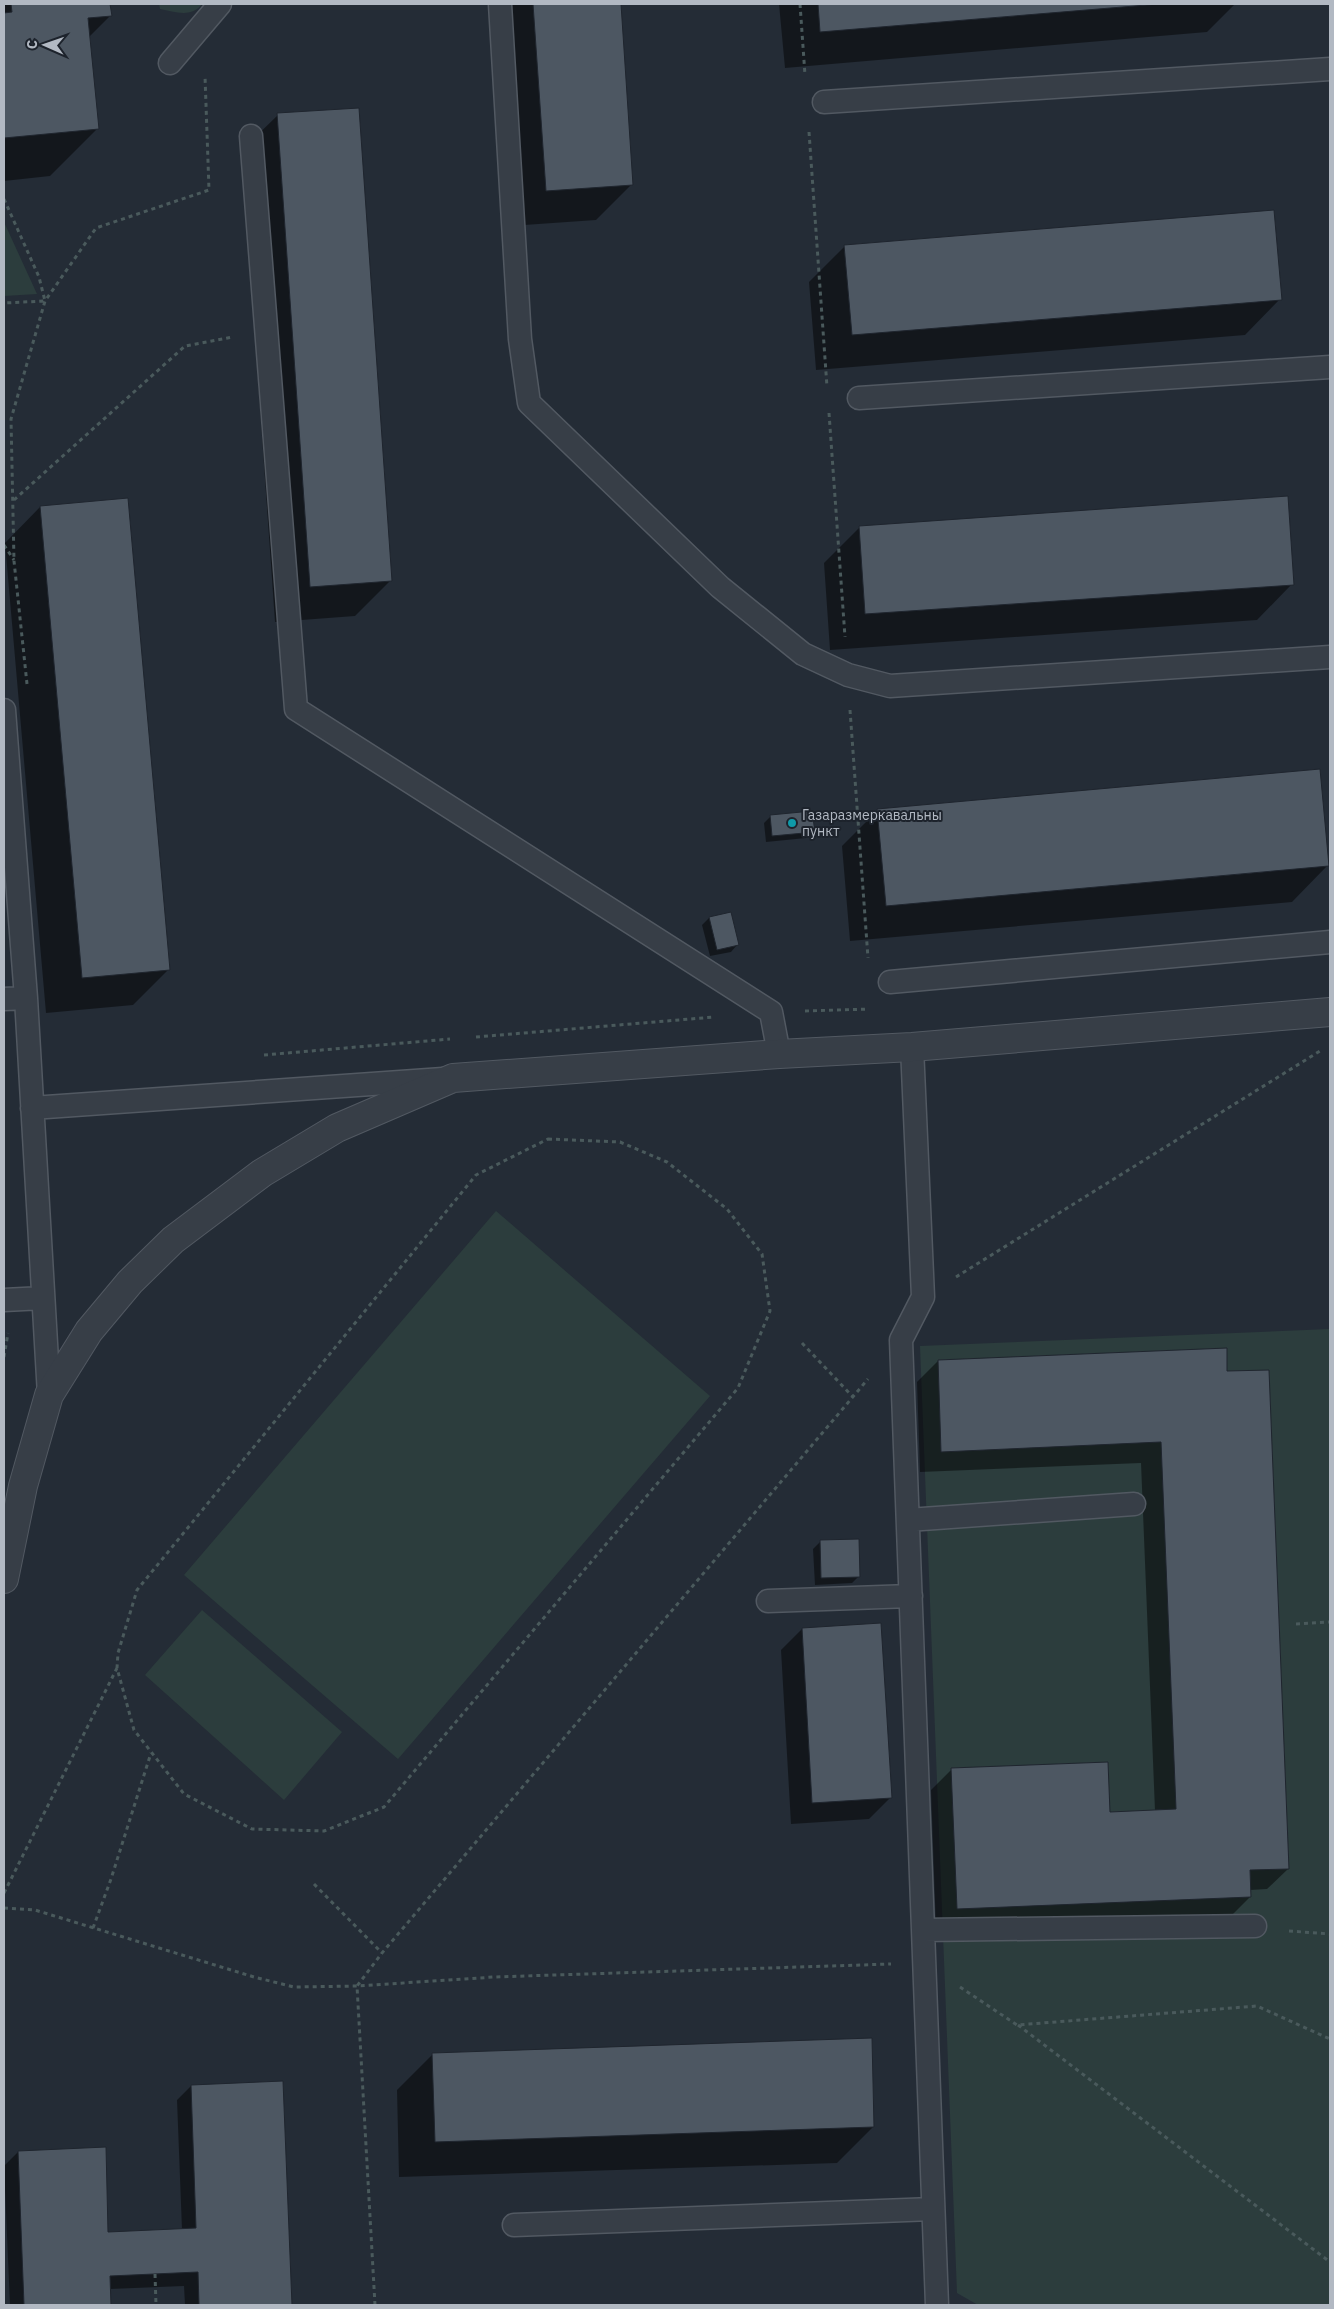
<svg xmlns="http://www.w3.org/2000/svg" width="1334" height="2309" viewBox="0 0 1334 2309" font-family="'IBM Plex Sans',sans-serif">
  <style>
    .green { fill: #2c3d3d }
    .shadow { fill: #0007 }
    .building { fill: #4d5762; stroke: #1f252e }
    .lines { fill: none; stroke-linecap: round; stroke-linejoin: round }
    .lane-casing { stroke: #525962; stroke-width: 25 }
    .street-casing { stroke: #525962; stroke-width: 30 }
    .path { stroke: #4a5a5c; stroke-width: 3; stroke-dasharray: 4 4; stroke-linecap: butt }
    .lane { stroke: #373e47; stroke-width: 22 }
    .street { stroke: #373e47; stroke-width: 28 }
    .culture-dot { fill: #0f9aa8; stroke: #1d232c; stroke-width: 2 }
    .labels { text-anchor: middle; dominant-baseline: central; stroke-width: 4; stroke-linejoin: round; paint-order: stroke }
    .poi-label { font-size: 14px; fill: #b2b9c3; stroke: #1d232c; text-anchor: start }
  </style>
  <rect width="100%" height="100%" fill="#242c36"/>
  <path class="green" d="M 159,4 L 202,4 C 192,18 175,12 160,9 Z
    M 4,222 L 37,294 L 4,296 Z
    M 496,1211 L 710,1396 L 398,1759 L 184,1575 Z
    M 1330,1329 L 1330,2305 L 978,2305 L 957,2293 L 920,1346 Z
    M 202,1610 L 342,1732 L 284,1800 L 145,1675 Z"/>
  <path class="shadow" d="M 4,4 L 109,4 L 110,16 L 89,37 L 98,128 L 50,176 L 4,181 Z
    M 495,4 L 619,4 L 632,184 L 596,220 L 510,226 Z
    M 779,4 L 1235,4 L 1207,32 L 785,68 Z
    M 278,115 L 391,580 L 355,616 L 275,622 L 242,150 Z
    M 845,246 L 1280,299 L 1245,335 L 816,370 L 809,282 Z
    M 40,507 L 169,969 L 133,1005 L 46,1013 L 5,543 Z
    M 860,527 L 1292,584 L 1257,620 L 830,650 L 824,563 Z
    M 878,810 L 1327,866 L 1292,902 L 850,941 L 842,846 Z
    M 771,816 L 813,832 L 806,838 L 766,842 L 764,823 Z
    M 730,913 L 737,945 L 731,952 L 710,956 L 702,925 L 709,918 Z
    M 938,1361 L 1226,1373 L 1288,1869 L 1267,1889 L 1250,1890 L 1250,1897 L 1229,1918 L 936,1930 L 931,1790 L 952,1769 L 1109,1813 L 1155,1811 L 1141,1463 L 920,1472 L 917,1382 Z
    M 820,1542 L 859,1576 L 852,1583 L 815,1585 L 813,1549 Z
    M 802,1629 L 890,1798 L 869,1819 L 791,1824 L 781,1650 Z
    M 433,2054 L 873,2127 L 837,2163 L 399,2177 L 397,2090 Z
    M 282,2083 L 291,2305 L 185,2305 L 184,2286 L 110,2289 L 110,2305 L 10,2305 L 4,2166 L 18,2152 L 107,2233 L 182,2230 L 177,2100 L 191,2086 Z"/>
  <path class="building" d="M 11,4 L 110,4 L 112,16 L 88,18 L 99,129 L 4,138 L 4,13 L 12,12 Z
    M 533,4 L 621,4 L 633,185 L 546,191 Z
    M 818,4 L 1159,4 L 820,32 Z
    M 359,108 L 392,581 L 310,587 L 277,113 Z
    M 1274,210 L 1282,300 L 852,335 L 844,245 Z
    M 1288,496 L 1294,585 L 865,614 L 859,526 Z
    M 128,498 L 170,970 L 82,978 L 40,506 Z
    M 1320,769 L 1329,866 L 886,906 L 877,809 Z
    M 812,811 L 815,832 L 772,836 L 770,815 Z
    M 731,912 L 739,945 L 717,950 L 709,917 Z
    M 1227,1348 L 1227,1371 L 1269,1370 L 1289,1869 L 1250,1870 L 1251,1897 L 957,1909 L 951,1768 L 1108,1762 L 1110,1812 L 1176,1809 L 1161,1442 L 941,1452 L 938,1360 Z
    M 859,1539 L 860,1577 L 821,1578 L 820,1540 Z
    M 881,1623 L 892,1798 L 812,1803 L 802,1628 Z
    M 872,2038 L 874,2127 L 435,2142 L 432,2053 Z
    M 283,2081 L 292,2305 L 199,2305 L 198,2272 L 110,2276 L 111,2305 L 24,2305 L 18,2151 L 106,2147 L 108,2232 L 196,2228 L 191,2085 Z"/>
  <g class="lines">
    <defs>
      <path id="lane" d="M 500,4 L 520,339 L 529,403 L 720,587 L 803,654 L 848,675 L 890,686 L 1330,657
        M 170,63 L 220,4
        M 824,102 L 1330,69
        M 251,136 L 296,709 L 771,1012 L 779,1054
        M 859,398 L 1330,367
        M 4,710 L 26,998 L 49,1395
        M 890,982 L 1330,942
        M 4,999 L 26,998
        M 912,1047 L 923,1297 L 901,1340 L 937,2305
        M 32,1108 L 443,1079
        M 4,1300 L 43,1298
        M 908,1520 L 1134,1504
        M 768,1601 L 911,1596
        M 923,1930 L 1255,1926
        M 514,2225 L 933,2209"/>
      <path id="street" d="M 4,1579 L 23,1486 L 49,1395 L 89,1331 L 130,1282 L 173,1240 L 262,1173 L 337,1128 L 453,1078 L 779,1054 L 912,1047 L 1330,1012"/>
    </defs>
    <use href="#lane" class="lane-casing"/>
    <use href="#street" class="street-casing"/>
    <path class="path" d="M 800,4 L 805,75
      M 809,132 L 827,387
      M 4,199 L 39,277 L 45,301 L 4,303
      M 829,413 L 845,637
      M 14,500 L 185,346 L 233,337
      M 4,545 L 14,560
      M 27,684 L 14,561 L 11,419 L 45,301 L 96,228 L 209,190 L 205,76
      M 850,710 L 868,958
      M 805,1011 L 869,1009
      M 476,1037 L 714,1017
      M 264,1055 L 450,1039
      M 548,1139 L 620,1142 L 667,1162 L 727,1209 L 762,1254 L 770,1311 L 738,1388 L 384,1807 L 324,1831 L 252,1829 L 184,1794 L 134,1730 L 117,1668 L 118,1653 L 137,1590 L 476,1175 Z
      M 956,1277 L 1320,1051
      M 802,1343 L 853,1397
      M 4,1357 L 8,1333
      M 1296,1624 L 1330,1622
      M 314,1884 L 382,1953
      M 4,1893 L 117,1668
      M 4,1908 L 35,1910 L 254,1977 L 294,1987 L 357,1986 L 494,1977 L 891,1964
      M 93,1928 L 111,1879 L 151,1753
      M 1289,1931 L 1330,1934
      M 960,1987 L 1017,2025 L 1257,2006 L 1330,2039
      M 1018,2025 L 1330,2262
      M 155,2274 L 156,2305
      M 375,2305 L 357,1986 L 382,1953 L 868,1379"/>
    <use href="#lane" class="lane"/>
    <use href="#street" class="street"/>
  </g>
  <circle class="culture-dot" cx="792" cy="823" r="5"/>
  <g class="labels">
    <g class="poi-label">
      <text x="802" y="815">Газаразмеркавальны<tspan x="802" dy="16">пункт</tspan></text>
    </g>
  </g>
  <rect width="1334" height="2309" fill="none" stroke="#b2b9c3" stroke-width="10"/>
  <g transform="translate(45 45) rotate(272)" stroke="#1d232c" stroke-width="4" paint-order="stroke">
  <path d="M0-4L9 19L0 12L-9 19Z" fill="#b2b9c3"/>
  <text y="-8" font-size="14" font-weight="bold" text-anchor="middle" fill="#b2b9c3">С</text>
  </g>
</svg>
